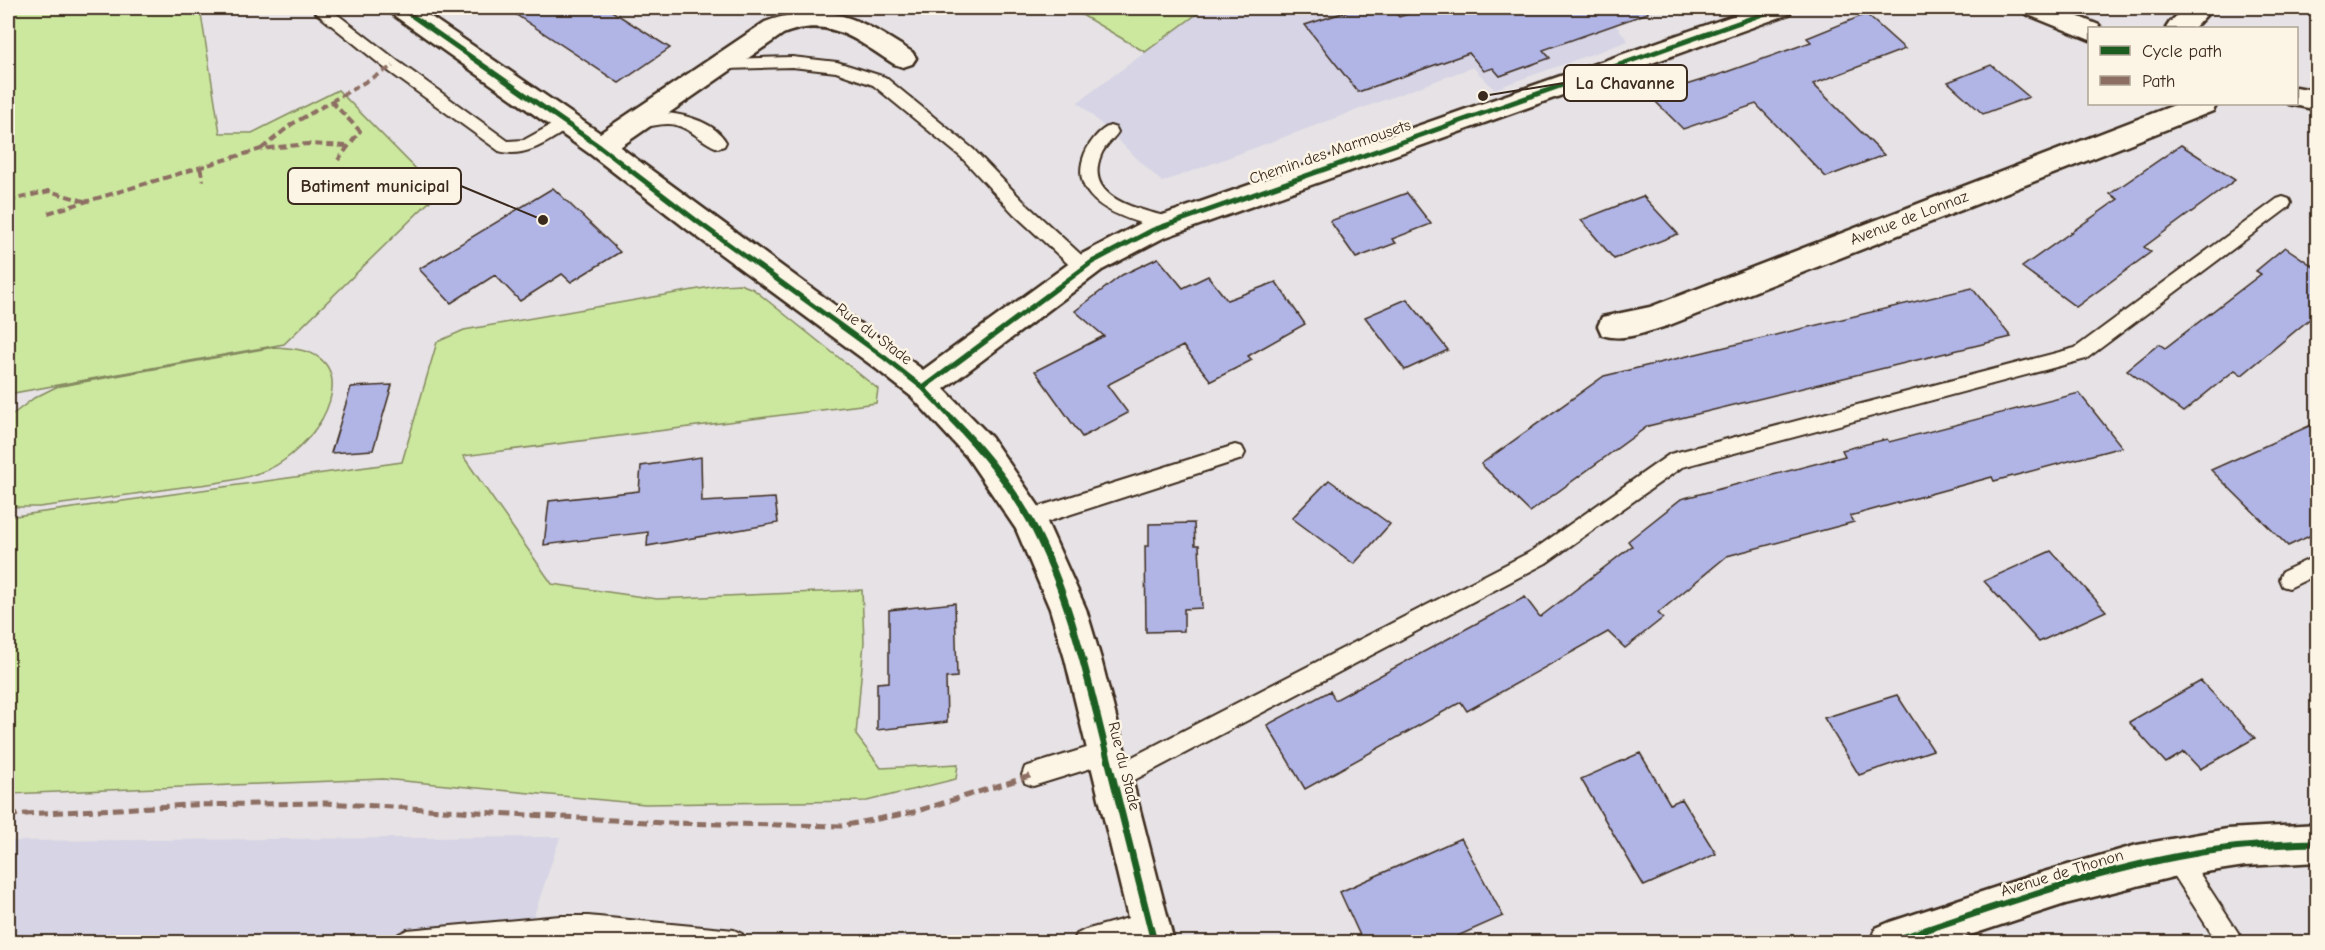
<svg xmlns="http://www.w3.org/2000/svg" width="2325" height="950" viewBox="0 0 2325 950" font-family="'Comic Neue',sans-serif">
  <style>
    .built { fill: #d6d4e5 }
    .green { fill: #cce89f; stroke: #84895e; stroke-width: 1.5 }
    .building { fill: #b1b5e6; stroke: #3b2a1e; stroke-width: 1.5 }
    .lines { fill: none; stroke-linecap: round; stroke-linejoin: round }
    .service-casing { stroke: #3b2a1e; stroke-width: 4 }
    .minor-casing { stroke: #3b2a1e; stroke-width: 5 }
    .secondary-casing { stroke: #3b2a1e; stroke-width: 5 }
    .service { fill: #fcf5e5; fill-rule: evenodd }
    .minor { fill: #fcf5e5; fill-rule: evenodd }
    .secondary { fill: #fcf5e5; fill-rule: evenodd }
    .quiet-far1 { stroke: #8d6e63; stroke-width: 4; stroke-dasharray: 8 4; stroke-linecap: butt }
    .quiet { stroke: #8d6e63; stroke-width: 5; stroke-dasharray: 10 5; stroke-linecap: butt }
    .cycleway-far1-casing { stroke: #fcf5e5; stroke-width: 8 }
    .cycleway-casing { stroke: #fcf5e5; stroke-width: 10 }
    .cycleway-far1 { stroke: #1b5e20; stroke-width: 5 }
    .cycleway { stroke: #1b5e20; stroke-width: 7 }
    .labels { text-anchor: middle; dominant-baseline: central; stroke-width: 5; stroke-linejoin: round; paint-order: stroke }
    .street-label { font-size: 16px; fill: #3b2a1e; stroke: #fcf5e5 }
    .leader { fill: none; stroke: #3b2a1e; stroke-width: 2 }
    .callout-dot { fill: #3b2a1e; stroke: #fcf5e5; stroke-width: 2 }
    .callout { fill: #fcf5e5; stroke: #3b2a1e; stroke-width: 2 }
    .callout-label { font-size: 18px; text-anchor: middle; font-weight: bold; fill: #3b2a1e }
  </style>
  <rect width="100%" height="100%" fill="#e6e2e5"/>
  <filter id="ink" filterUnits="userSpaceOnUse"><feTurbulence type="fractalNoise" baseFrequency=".0167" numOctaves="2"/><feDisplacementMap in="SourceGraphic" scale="12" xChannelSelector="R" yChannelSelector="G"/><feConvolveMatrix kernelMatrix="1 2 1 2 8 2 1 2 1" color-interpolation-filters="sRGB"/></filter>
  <g filter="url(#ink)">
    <path class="built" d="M 1205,8 L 1663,8 L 1615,24 L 1628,41 L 1494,89 L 1473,67 L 1162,182 L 1078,102 Z
      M 560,837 L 525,942 L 8,942 L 8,841 Z"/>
    <path class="green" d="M 8,8 L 200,8 L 220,133 L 252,133 L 338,90 L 423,176 L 432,199 L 284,344 L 8,394 Z
      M 1070,8 L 1205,8 L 1145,52 Z
      M 740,284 L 753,289 L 878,389 L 876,403 L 463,456 L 552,584 L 657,599 L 862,590 L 864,642 L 856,735 L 881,768 L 958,764 L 956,779 L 867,801 L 645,804 L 383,779 L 8,794 L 8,517 L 402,462 L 437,342 L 464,330 L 722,285 Z
      M 274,347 C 295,348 324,350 331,375 C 335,391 329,406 322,419 C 311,438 289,460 269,469 C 240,482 207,484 175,488 C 130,495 85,501 39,507 L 18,507 L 8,504 L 8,418 L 34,398 L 56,387 Z"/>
    <path class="building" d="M 506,8 L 607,8 L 670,48 L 619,83 Z
      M 1358,8 L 1391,8 L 1399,17 L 1427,8 L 1647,8 L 1648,13 L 1543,50 L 1550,58 L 1500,76 L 1493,68 L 1484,71 L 1469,53 L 1358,92 L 1305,25 Z
      M 1866,14 L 1905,49 L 1813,84 L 1884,155 L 1826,177 L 1756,104 L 1683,129 L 1650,96 L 1715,76 L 1811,42 L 1807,38 Z
      M 1991,65 L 2029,97 L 1983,114 L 1948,82 Z
      M 2181,145 L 2235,180 L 2144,247 L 2151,252 L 2076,307 L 2022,267 L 2118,199 L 2110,194 Z
      M 553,188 L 620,252 L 571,282 L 562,274 L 520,301 L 495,275 L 451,303 L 419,269 Z
      M 1407,193 L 1431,224 L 1392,239 L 1396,243 L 1356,258 L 1330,221 Z
      M 1643,196 L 1678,234 L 1614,259 L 1581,220 Z
      M 2285,247 L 2317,269 L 2317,313 L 2242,375 L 2235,370 L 2183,412 L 2127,370 L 2159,344 L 2165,348 L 2261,274 L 2256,271 Z
      M 1158,258 L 1183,288 L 1208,276 L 1227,300 L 1276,282 L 1305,324 L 1248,356 L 1252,360 L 1211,381 L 1183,346 L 1107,385 L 1128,413 L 1082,437 L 1035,371 L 1104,336 L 1075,311 L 1122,275 Z
      M 1972,288 L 2011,337 L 1648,426 L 1530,512 L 1481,464 L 1604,376 Z
      M 1407,299 L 1448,350 L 1405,370 L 1365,317 Z
      M 392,385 L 373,450 L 331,453 L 351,387 Z
      M 2079,393 L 2122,447 L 1994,481 L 1992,477 L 1850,516 L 1854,522 L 1727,556 L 1658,613 L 1663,618 L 1625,648 L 1608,632 L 1467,711 L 1461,702 L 1305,789 L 1267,725 L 1330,691 L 1335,700 L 1525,597 L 1540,617 L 1632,546 L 1628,541 L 1681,499 L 1845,456 L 1842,450 L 1887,439 L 1889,442 Z
      M 2318,422 L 2318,532 L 2288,546 L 2211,470 Z
      M 701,457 L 702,502 L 775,498 L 778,523 L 647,546 L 648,532 L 544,545 L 549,501 L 639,491 L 641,466 Z
      M 1329,480 L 1390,524 L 1354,564 L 1292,518 Z
      M 1194,523 L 1195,545 L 1199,545 L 1202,608 L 1184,609 L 1184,631 L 1146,632 L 1145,546 L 1149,546 L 1149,524 Z
      M 2051,551 L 2106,611 L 2039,642 L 1984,581 Z
      M 955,603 L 957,677 L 946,678 L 947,722 L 877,730 L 877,683 L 889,682 L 889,610 Z
      M 2201,681 L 2255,738 L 2200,769 L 2184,752 L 2166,763 L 2129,722 Z
      M 1897,695 L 1933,750 L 1859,775 L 1824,718 Z
      M 1640,753 L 1670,804 L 1682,799 L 1716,854 L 1644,886 L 1581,779 Z
      M 1461,838 L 1503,916 L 1444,942 L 1363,942 L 1340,892 Z"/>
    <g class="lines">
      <defs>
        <path id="service" d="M 313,8 L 329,8 L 399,62 L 508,141 L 524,140 L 564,118 L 570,120 L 572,124 L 570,128 C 548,141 526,159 499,151 L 387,70 L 315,12 Z
          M 792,57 L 837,62 L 885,77 L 973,149 L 1026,204 L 1090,263 L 1093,268 L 1090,273 L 1084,275 L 1078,273 L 1014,214 L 961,157 L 873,85 L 836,72 L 792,67 L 725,69 L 719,68 L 717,64 L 719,60 L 725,59 Z
          M 652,113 C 675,111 714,120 726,142 L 724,146 L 718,148 C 703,143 692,129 676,125 C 661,121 647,130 633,126 L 631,122 L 633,118 Z
          M 1110,126 L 1116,128 L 1118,132 C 1113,140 1105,145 1101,155 C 1082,202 1146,210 1175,219 L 1178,224 L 1175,229 L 1169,230 C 1134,222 1064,206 1085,153 C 1090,142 1099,130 1110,126 Z
          M 2283,197 L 2289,199 L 2291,203 L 2289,207 L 2086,359 L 1682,467 L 1546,563 L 1121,787 L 1113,790 L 1105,787 L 1102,779 L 1105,771 L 1532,551 L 1670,454 L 2075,348 L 2277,199 Z
          M 1235,445 L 1242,447 L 1245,453 L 1242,459 L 1028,528 L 1021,525 L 1018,519 L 1021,513 L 1028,510 Z
          M 2318,555 L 2318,574 L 2289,588 L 2282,586 L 2279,579 L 2282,572 Z
          M 1106,742 L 1114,745 L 1117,753 L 1114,761 L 1033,786 L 1025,783 L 1022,775 L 1025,767 Z
          M 2175,844 L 2183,848 L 2239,934 L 2243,942 L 2217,942 L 2167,864 L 2163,856 L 2167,848 Z
          M 1150,912 L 1158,916 L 1162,924 L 1158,932 C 1132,943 1101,945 1073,942 L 1077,934 L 1085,930 Z
          M 560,916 L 588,916 L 734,930 L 742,934 L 746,942 L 615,942 L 588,940 L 531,942 L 395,942 L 399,934 L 407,930 Z"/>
        <path id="minor" d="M 388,8 L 418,8 L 600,133 L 765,22 C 829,0 858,18 912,52 L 916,58 L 912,64 L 903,67 L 894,64 C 856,40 829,15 783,34 L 620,147 L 923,370 L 1082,254 L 1143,222 L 1755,8 L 1793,8 L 1789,14 L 1163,238 L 1102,270 L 944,389 L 991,437 L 1042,511 L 1086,609 L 1101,659 L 1174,942 L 1134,942 L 1065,659 L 1050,609 L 1016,529 L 967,457 L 912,397 L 874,367 L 688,230 L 590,154 L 392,14 Z
          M 2022,8 L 2057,8 L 2099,25 L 2101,28 L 2090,28 L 2090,40 L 2026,14 Z
          M 2185,8 L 2213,8 L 2194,28 L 2166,28 L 2170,22 Z
          M 2296,87 L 2318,91 L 2318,110 L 2289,104 L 2296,104 Z
          M 2177,104 L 2217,104 L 2213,111 L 1667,326 C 1646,332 1623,342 1602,335 L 1598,326 L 1602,317 L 1650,307 Z"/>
        <path id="secondary" d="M 2318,824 L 2318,862 L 2245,866 L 2173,877 L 2065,904 L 1949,942 L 1870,942 L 1876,928 L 1890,922 L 2030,876 L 2137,845 L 2227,829 Z"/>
      </defs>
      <use href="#service" class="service-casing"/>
      <use href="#minor" class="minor-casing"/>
      <use href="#secondary" class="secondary-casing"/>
      <use href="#service" class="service"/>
      <use href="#minor" class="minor"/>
      <use href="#secondary" class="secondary"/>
      <path class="quiet-far1" d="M 331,101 L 360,131 L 338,160
        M 261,149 L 292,124 L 393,66
        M 200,167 L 203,181
        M 8,201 L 49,191 L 87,202
        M 48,213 L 261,149 L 307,144 L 348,146"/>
      <path class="quiet" d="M 8,815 L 189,805 L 325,803 L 664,823 L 841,826 L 914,812 L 1033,775"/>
      <defs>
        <path id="cycleway-far1" d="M 401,8 L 600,147 L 698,222 L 885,358 L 923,388 L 954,421
          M 923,388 L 1092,262 L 1153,230 L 1780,8"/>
        <path id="cycleway" d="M 953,420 C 982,450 1009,483 1030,520 C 1066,587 1084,662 1102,735 C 1119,804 1137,873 1154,942
          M 1890,942 C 1989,909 2088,872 2191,854 C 2233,846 2276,844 2318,843"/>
      </defs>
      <use href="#cycleway-far1" class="cycleway-far1-casing"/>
      <use href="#cycleway" class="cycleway-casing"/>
      <use href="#cycleway-far1" class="cycleway-far1"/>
      <use href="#cycleway" class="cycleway"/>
    </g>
  </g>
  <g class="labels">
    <g class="street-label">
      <text transform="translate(1330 152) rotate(-19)">Chemin des Marmousets</text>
      <text transform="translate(1909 218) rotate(-21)">Avenue de Lonnaz</text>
      <text transform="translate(874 334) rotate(37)">Rue du Stade</text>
      <text transform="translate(1124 766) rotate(76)">Rue du Stade</text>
      <text transform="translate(2062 873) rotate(-17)">Avenue de Thonon</text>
    </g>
  </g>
  <path class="leader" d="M1483 96L1564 83M543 220L461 186"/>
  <g class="callout-dot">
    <circle cx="1483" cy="96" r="6"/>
    <circle cx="543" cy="220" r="6"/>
  </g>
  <g class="callout">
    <rect x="1564" y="65" width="123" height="36" rx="6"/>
    <rect x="288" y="168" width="173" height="36" rx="6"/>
  </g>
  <g class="callout-label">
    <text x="1625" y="89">La Chavanne</text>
    <text x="375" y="192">Batiment municipal</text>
  </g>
  <rect width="2325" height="950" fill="none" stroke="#fcf5e5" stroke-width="30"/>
  <rect x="15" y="15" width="2295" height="920" fill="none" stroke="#3b2a1e" stroke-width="2" filter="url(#ink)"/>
  <rect x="2088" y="27" width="210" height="78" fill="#fcf5e5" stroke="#afa495" stroke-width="1.5"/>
  <rect x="2100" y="46" width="30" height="9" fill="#1b5e20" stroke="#afa495" stroke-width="1.5"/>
  <text x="2142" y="57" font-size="18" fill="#3b2a1e">Cycle path</text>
  <rect x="2100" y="76" width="30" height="9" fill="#8d6e63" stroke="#afa495" stroke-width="1.5"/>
  <text x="2142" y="87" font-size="18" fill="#3b2a1e">Path</text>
</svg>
